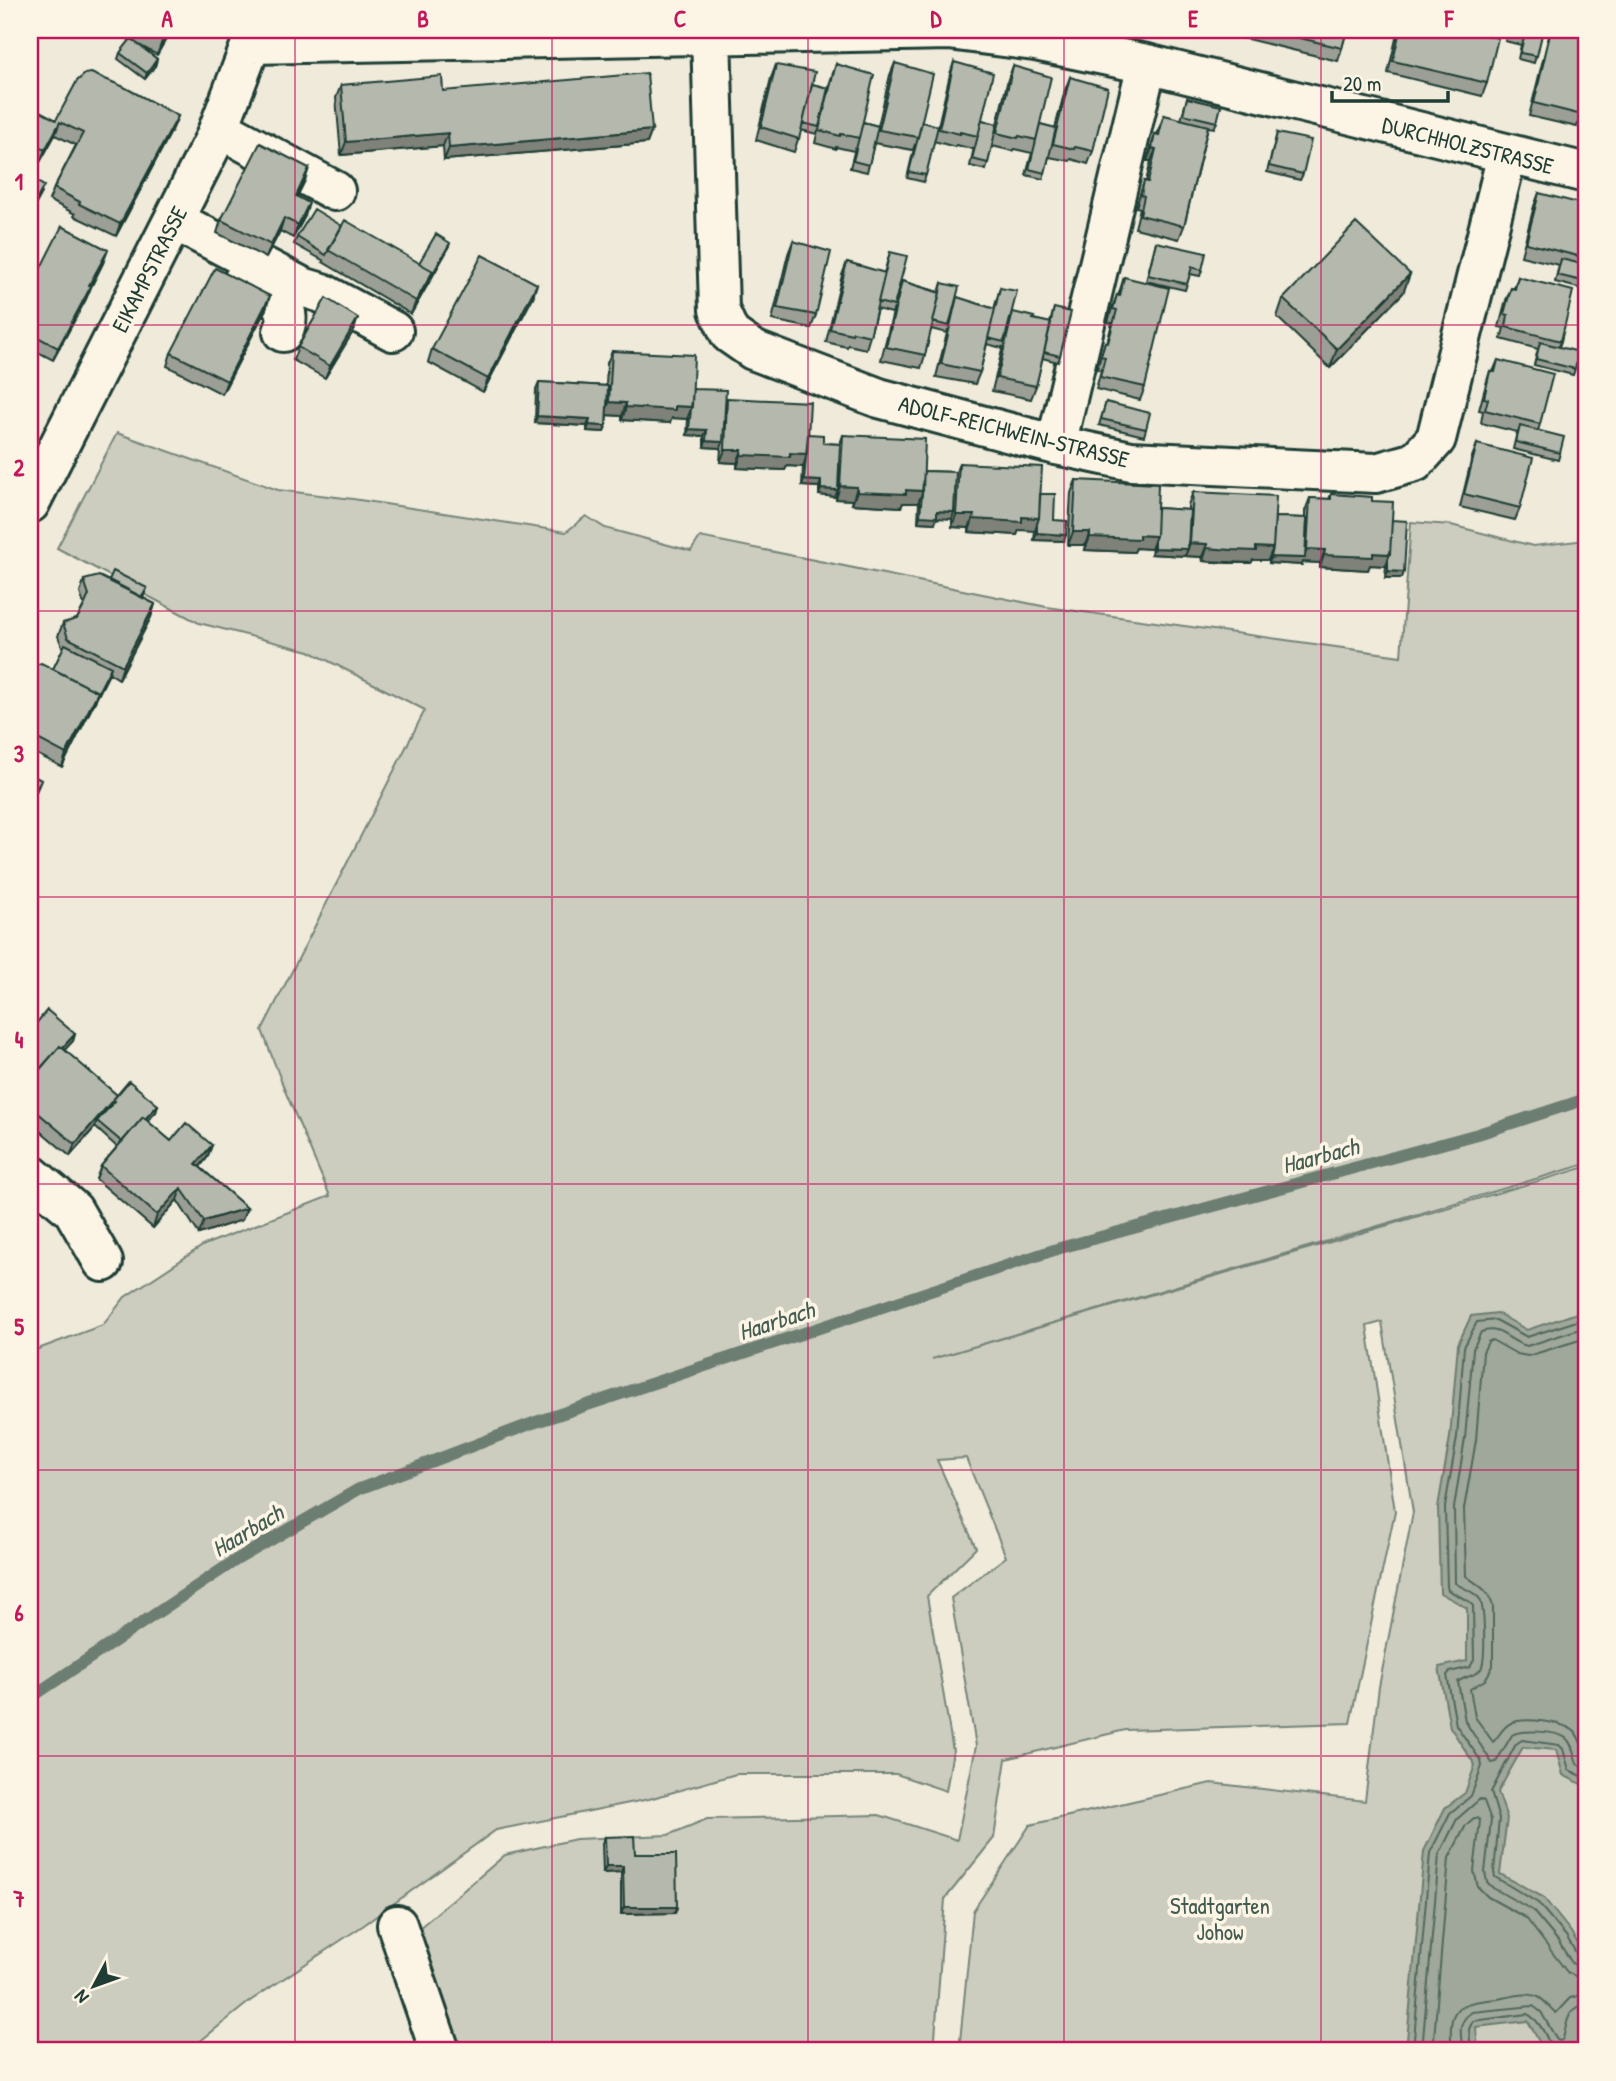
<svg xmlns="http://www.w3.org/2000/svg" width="1616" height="2081" viewBox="0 0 1616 2081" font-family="'Patrick Hand',sans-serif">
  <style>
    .green { fill: #cccdbf; stroke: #76857a; stroke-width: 2 }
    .water { fill: #9fa89a; stroke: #6c7d71; stroke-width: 2 }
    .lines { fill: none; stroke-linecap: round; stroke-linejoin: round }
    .shore { stroke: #52685d; stroke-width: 2 }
    .stream { stroke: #6c7d71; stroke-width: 12 }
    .minor-casing { stroke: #1f3d34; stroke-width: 44 }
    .minor { stroke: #fcf5e5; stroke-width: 38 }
    .wall { fill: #9c9f95; stroke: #1f3d34; stroke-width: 2 }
    .shaded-wall { fill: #7f8279; stroke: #1f3d34; stroke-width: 2 }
    .building { fill: #b5b9ad; stroke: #1f3d34; stroke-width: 2 }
    .grid { fill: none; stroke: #c2185b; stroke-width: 2; stroke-opacity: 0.55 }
    .labels { text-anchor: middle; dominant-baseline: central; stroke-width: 7; stroke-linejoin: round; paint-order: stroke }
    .street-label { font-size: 23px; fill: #1f3d34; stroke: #fcf5e5 }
    .park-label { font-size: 23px; fill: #425a50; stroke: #fcf5e5 }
    .water-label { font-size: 24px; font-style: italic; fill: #455d53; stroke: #fcf5e5 }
    .neatline { fill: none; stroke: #c2185b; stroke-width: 2.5 }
    .grid-label { font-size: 23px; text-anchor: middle; font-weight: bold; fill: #c2185b }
  </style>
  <rect width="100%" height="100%" fill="#efeada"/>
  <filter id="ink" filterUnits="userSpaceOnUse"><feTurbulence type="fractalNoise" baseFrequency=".0143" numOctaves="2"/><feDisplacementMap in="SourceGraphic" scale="14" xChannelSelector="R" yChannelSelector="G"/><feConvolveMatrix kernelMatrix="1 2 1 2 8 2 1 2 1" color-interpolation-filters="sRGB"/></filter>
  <g filter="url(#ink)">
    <path class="green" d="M 117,433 L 278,490 L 353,499 L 566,532 L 586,516 L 605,528 L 691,551 L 700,537 L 1047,607 L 1401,656 L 1411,522 L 1451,525 L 1533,546 L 1586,540 L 1586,1164 L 932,1359 L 1586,1167 L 1586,2051 L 959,2051 L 973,1911 L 1030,1825 L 1211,1783 L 1365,1801 L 1379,1687 L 1413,1512 L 1382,1322 L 1367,1326 L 1395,1511 L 1350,1723 L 1125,1730 L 1006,1759 L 994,1838 L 945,1899 L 934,2051 L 454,2051 L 418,1929 L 505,1855 L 576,1839 L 668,1835 L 707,1819 L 879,1815 L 957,1840 L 976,1746 L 951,1598 L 1006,1557 L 966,1458 L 937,1460 L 976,1548 L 927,1596 L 953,1751 L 946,1791 L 896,1774 L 736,1774 L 649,1799 L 496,1830 L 364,1925 L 250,2001 L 188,2051 L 30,2051 L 30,1352 L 103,1325 L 125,1297 L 204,1245 L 330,1196 L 285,1091 L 262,1030 L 425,710 L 309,651 L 199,623 L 57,548 Z"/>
    <path class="water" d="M 1586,1310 L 1586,1784 L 1583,1785 L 1563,1775 L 1556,1750 L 1523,1747 L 1498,1792 L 1507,1818 L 1500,1874 L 1543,1897 L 1571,1932 L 1586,1957 L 1586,2004 L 1577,2051 L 1544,2051 L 1528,2021 L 1476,2027 L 1478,2051 L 1406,2051 L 1424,1851 L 1445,1808 L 1465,1793 L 1475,1765 L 1450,1727 L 1439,1667 L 1467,1661 L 1467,1608 L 1440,1593 L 1438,1507 L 1450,1437 L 1458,1344 L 1471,1316 L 1497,1313 L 1527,1330 Z"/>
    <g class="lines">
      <path class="shore" d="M 1586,1327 L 1527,1346 C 1508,1342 1502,1325 1481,1332 L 1473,1349 L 1465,1438 L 1454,1508 L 1455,1583 C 1462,1588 1473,1591 1479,1598 C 1485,1605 1486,1660 1481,1669 C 1475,1677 1464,1676 1458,1682 L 1465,1721 L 1492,1763 L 1496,1762 L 1512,1735 C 1521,1729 1556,1731 1566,1738 C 1573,1744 1574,1755 1577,1764 L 1586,1769
        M 1586,1338 L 1528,1356 L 1517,1354 L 1492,1340 L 1488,1342 L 1483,1352 L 1476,1440 L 1464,1509 L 1466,1576 C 1479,1586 1490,1590 1493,1608 L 1493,1666 L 1485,1680 L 1470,1689 L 1475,1717 L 1493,1742 C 1499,1737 1502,1727 1511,1723 C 1524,1717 1565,1722 1575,1732 C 1581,1739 1582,1749 1586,1757
        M 1586,1778 L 1569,1770 L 1563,1749 L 1559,1745 L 1522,1740 L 1516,1744 L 1491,1792 L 1499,1819 L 1494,1872 L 1495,1877 L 1538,1903 L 1566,1936 L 1578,1956 L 1586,1959
        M 1413,2051 L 1430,1853 L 1450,1813 L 1471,1796 L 1482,1766 L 1481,1761 L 1456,1725 L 1447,1675 L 1450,1672 L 1470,1667 L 1474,1660 L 1473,1606 L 1470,1602 L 1448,1590 L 1447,1587 L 1445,1507 L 1457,1437 L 1464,1347 L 1477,1322 L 1496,1320 L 1527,1337 L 1586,1318
        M 1422,2051 L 1439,1855 L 1457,1819 L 1480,1799 L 1484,1801 L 1491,1820 L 1485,1872 L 1487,1882 L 1493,1888 L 1532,1910 L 1558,1941 L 1572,1963 L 1578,1967 L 1586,1968
        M 1433,2051 L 1449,1858 L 1466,1825 L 1474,1818 L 1478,1818 L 1480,1821 L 1474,1871 L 1478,1887 L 1488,1897 L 1526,1918 L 1567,1972 L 1577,1977 L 1586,1978
        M 1452,2051 C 1447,2006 1456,2003 1498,1999 C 1510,1997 1524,1992 1536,1996 C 1545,1999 1549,2008 1556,2013 L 1570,1998 L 1586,1994
        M 1463,2051 C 1461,2036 1456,2022 1472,2012 L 1533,2006 L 1541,2012 L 1557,2040 L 1560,2041 L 1563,2039 C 1567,2023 1567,2007 1586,2005
        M 1471,2051 L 1469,2029 L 1473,2021 L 1527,2014 C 1539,2019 1549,2039 1551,2051"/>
      <path class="stream" d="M 30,1698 L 236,1560 L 359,1489 L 533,1423 L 1060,1248 L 1478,1134 L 1586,1099"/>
      <defs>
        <path id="minor" d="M 711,34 L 719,310 L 730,334 L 753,350 L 879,398 L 1056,445 L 1131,461 L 1376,473 L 1415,462 L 1436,439 L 1507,155
          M 251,44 L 949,30 L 1035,41 L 1147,64 L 1586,173
          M 219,128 L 335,191
          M 174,220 L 302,287 L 322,293 L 393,331
          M 243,281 C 265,293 297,301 283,332
          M 1056,445 L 1147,64
          M 30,503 L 215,138 L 251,44 L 254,30
          M 30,1174 L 73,1210 L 103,1262
          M 397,1925 L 440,2051"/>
      </defs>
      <use href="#minor" class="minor-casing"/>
      <use href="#minor" class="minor"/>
    </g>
    <path class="wall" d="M 110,30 L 171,30 L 157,55 L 137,44 L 157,59 L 155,66 L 145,79 L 118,59 L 120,53 L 130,40 Z
      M 1245,30 L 1347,30 L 1342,48 L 1338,61 L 1243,38 Z
      M 1398,30 L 1465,30 L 1487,83 L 1482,96 L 1388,73 Z
      M 1508,30 L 1543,30 L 1534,63 L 1518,59 L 1521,45 L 1505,41 Z
      M 1551,30 L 1575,36 L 1576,30 L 1586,30 L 1586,101 L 1585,100 L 1577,127 L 1529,116 L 1547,43 Z
      M 954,62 L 982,120 L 997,124 L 1008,79 L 1013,66 L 1040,124 L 1055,128 L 1065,90 L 1070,77 L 1093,151 L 1088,164 L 1071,159 L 1070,161 L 1049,157 L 1043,179 L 1026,175 L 1032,153 L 1014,149 L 1013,151 L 992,146 L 986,170 L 970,166 L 974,147 L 973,149 L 956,145 L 955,147 L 934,141 L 924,182 L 907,178 L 915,144 L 913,150 L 874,143 L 867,172 L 850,168 L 855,148 L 854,151 L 836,147 L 836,149 L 815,143 L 818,130 L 817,134 L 801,130 L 794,152 L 756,140 L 771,78 L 776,65 L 812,84 L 828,88 L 836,64 L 863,122 L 878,126 L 890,75 L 895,63 L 922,122 L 938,126 L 950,74 Z
      M 341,85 L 443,91 L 652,130 L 647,143 L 444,160 L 443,146 L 341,155 L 336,98 Z
      M 1187,98 L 1217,122 L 1214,128 L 1208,127 L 1184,226 L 1179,239 L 1135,228 L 1140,208 L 1136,207 L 1144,181 L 1146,181 L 1151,161 L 1147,161 L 1151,147 L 1155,134 L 1157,134 L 1164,115 L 1181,120 Z
      M 30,106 L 56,120 L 178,116 L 173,128 L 116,236 L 74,216 L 75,214 L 49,200 L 54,188 L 76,145 L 55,135 L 40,162 L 35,160 Z
      M 1277,133 L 1303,174 L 1300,180 L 1267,172 Z
      M 309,168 L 297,197 L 305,216 L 293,238 L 280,231 L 266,258 L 217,233 L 221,220 Z
      M 30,178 L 42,193 L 31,213 L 30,212 Z
      M 1539,193 L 1582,257 L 1579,263 L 1586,265 L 1586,290 L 1555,282 L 1559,265 L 1521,256 L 1534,206 Z
      M 297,237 L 419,263 L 448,249 L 411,314 L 323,262 L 324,261 L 294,244 Z
      M 793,241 L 816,315 L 811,328 L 772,320 L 788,254 Z
      M 1156,242 L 1202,270 L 1200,276 L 1190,274 L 1185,290 L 1146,281 Z
      M 890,252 L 898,291 L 902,281 L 939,292 L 942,283 L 954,307 L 957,297 L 994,309 L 1000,288 L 1010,319 L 1033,319 L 1050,323 L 1054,308 L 1060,356 L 1058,362 L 1042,358 L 1036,386 L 1031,399 L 992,391 L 1003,346 L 1002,348 L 987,344 L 980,372 L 975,384 L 936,377 L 948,329 L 947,333 L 931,329 L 925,355 L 921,368 L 881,360 L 894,308 L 892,313 L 877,309 L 870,336 L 866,349 L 848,345 L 847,347 L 826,342 L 842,275 L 847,262 L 884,273 Z
      M 103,263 L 91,287 L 86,299 L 53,360 L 30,348 L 30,289 Z
      M 1410,274 L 1403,293 L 1330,368 L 1277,317 L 1283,299 Z
      M 1124,277 L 1145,387 L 1140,400 L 1096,389 L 1101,370 L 1097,369 L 1105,342 L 1107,343 L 1112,323 L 1108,322 L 1112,308 L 1117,295 L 1118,296 Z
      M 1518,277 L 1561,341 L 1559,347 L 1575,369 L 1573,375 L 1534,365 L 1538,349 L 1501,339 L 1504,328 L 1499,327 L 1506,300 L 1511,288 L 1514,288 Z
      M 533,297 L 483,392 L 428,362 L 432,349 Z
      M 266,309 L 222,394 L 167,366 L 171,353 Z
      M 354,330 L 325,378 L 293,360 L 298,347 Z
      M 612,351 L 725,404 L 727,398 L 808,434 L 823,443 L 840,444 L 843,435 L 924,471 L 956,472 L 959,463 L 1040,494 L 1054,520 L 1064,541 L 1034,540 L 1035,530 L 1019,530 L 1017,535 L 969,532 L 969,528 L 952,527 L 952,518 L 937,518 L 935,523 L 918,522 L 919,502 L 918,503 L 903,503 L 901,507 L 852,504 L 853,500 L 836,499 L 836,495 L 835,497 L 819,495 L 819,487 L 802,486 L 803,466 L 803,467 L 787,466 L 785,470 L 737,468 L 737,463 L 720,462 L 721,448 L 704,447 L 704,436 L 687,435 L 688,419 L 672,418 L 670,423 L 622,420 L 622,416 L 607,415 L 606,426 L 604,432 L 587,431 L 587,426 L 535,423 L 536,389 L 539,382 L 606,386 L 607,363 Z
      M 1498,360 L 1540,424 L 1538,431 L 1560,453 L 1558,460 L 1513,449 L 1517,432 L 1481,423 L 1483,411 L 1479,410 L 1486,384 L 1490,371 L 1493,372 Z
      M 1106,402 L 1146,429 L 1144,436 L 1099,425 Z
      M 1477,444 L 1520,508 L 1515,520 L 1460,507 L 1472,457 Z
      M 1076,480 L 1157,508 L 1188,510 L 1188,505 L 1193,492 L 1275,517 L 1305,518 L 1305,511 L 1310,498 L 1329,499 L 1331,494 L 1372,501 L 1392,520 L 1402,578 L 1385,578 L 1386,565 L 1386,566 L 1370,565 L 1368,570 L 1320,567 L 1320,563 L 1303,562 L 1302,565 L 1269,563 L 1269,558 L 1268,560 L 1253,560 L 1251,563 L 1227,563 L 1203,561 L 1202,557 L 1151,554 L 1152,548 L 1151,549 L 1136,548 L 1134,552 L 1085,550 L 1086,545 L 1068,545 L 1071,493 Z
      M 84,580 L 109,580 L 147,588 L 143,598 L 155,604 L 151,617 L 119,679 L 109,673 L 62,767 L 35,753 L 30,763 L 30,667 L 53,669 L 63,649 L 58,636 L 63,623 L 77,619 L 84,605 L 80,593 Z
      M 30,1020 L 33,1027 L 75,1034 L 73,1041 L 64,1050 L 117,1095 L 158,1105 L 156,1112 L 147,1121 L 171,1141 L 212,1145 L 207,1158 L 200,1167 L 247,1208 L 242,1220 L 199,1234 L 177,1200 L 153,1228 L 96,1179 L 101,1166 L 117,1147 L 95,1127 L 70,1156 L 30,1122 L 30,1081 L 34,1076 L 30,1072 Z
      M 605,1837 L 677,1907 L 675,1913 L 621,1914 L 621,1872 L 603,1873 L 602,1843 Z"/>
    <path class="shaded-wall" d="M 167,30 L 171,30 L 157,55 L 164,36 Z
      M 157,59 L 155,66 L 145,79 L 147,73 Z
      M 178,116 L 173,128 L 116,236 L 120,224 Z
      M 60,122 L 55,135 L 40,162 L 45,150 Z
      M 652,130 L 647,143 L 444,160 L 449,148 Z
      M 448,133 L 443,146 L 341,155 L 346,142 Z
      M 39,147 L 35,160 L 30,169 L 30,165 Z
      M 1152,148 L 1156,149 L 1151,161 L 1147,161 Z
      M 309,168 L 305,181 L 291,209 L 296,196 Z
      M 309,203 L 305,216 L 293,238 L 298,225 Z
      M 284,218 L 280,231 L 266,258 L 271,245 Z
      M 450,243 L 448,249 L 411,314 L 416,301 Z
      M 108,250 L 103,263 L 91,287 L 86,299 L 53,360 L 58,348 Z
      M 1410,274 L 1403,293 L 1330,368 L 1337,349 Z
      M 537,284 L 533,297 L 483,392 L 488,379 Z
      M 270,296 L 266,309 L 222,394 L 227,381 Z
      M 358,318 L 354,330 L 325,378 L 330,366 Z
      M 609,402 L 626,403 L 622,416 L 605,415 Z
      M 675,406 L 692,407 L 687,419 L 672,418 L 670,423 L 622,420 L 626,407 Z
      M 537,416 L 590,419 L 587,426 L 535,423 Z
      M 589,425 L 606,426 L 604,432 L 587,431 Z
      M 689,429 L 707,430 L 704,436 L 687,435 Z
      M 706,441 L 723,442 L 721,448 L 704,447 Z
      M 725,450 L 742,450 L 737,463 L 720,462 Z
      M 790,453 L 807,454 L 803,467 L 787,466 L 785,470 L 737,468 L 741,455 Z
      M 804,480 L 821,481 L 819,487 L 802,486 Z
      M 840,486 L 857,487 L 853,500 L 836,499 Z
      M 821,489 L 838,490 L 835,497 L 819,495 Z
      M 906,490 L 923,491 L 918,503 L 903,503 L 901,507 L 852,504 L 857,492 Z
      M 937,511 L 954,512 L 952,519 L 937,518 L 935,523 L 918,522 L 920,516 Z
      M 956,515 L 974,515 L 969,528 L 952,527 Z
      M 1022,517 L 1039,518 L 1035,531 L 1019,530 L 1017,535 L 969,532 L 973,519 Z
      M 1073,532 L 1090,532 L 1086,545 L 1068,545 Z
      M 1037,533 L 1066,535 L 1064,541 L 1034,540 Z
      M 1139,535 L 1156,536 L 1151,549 L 1136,548 L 1134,552 L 1085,550 L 1090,537 Z
      M 1190,543 L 1207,544 L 1202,557 L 1185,556 Z
      M 1256,547 L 1273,548 L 1268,560 L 1253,560 L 1251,563 L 1203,561 L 1207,548 Z
      M 1154,548 L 1188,549 L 1185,556 L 1151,554 Z
      M 1307,549 L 1325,550 L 1320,563 L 1303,562 L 1302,565 L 1269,563 L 1271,557 L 1304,558 Z
      M 1373,553 L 1390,554 L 1386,566 L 1370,565 L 1368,570 L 1320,567 L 1324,555 Z
      M 1388,571 L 1404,572 L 1402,578 L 1385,578 Z
      M 155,604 L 151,617 L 119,679 L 123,666 Z
      M 111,667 L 109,674 L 62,767 L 66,754 Z
      M 41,780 L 36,792 L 30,805 L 30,801 Z
      M 75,1034 L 73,1041 L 38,1079 L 40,1073 Z
      M 117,1095 L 112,1107 L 97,1121 L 95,1127 L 70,1156 L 75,1144 Z
      M 158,1105 L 156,1112 L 121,1150 L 124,1144 Z
      M 212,1145 L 207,1158 L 192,1176 L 196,1164 Z
      M 181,1188 L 177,1200 L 153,1228 L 157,1215 Z
      M 247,1208 L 242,1220 L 199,1234 L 204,1221 Z
      M 606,1866 L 623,1866 L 621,1872 L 603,1873 Z
      M 624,1907 L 677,1907 L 675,1913 L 621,1914 Z"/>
    <path class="building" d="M 152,30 L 167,30 L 164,36 Z
      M 1266,30 L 1347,30 L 1342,48 Z
      M 1400,30 L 1465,30 L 1498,38 L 1487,83 L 1393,61 Z
      M 1509,30 L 1543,30 L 1537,56 L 1520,53 L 1524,38 L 1508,34 Z
      M 1551,30 L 1577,36 L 1578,30 L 1586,30 L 1586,96 L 1582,115 L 1534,103 Z
      M 131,39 L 157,59 L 147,73 L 120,53 Z
      M 954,62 L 993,73 L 978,136 L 960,132 L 960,134 L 939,129 Z
      M 895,63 L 933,74 L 918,137 L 879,130 Z
      M 836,64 L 874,75 L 859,138 L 841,134 L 840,136 L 819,130 Z
      M 776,65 L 815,72 L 799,139 L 761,127 Z
      M 1013,66 L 1051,77 L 1036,140 L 1019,136 L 1018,138 L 997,133 Z
      M 91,73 L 124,87 L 178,116 L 120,224 L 79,204 L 80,202 L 54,188 L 83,133 L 60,122 L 45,150 L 39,147 L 30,165 L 30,106 L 56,120 L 77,81 L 85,74 Z
      M 647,73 L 652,130 L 449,148 L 448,133 L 346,142 L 341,85 L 442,76 L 443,91 Z
      M 1070,77 L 1108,88 L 1093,151 L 1075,147 L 1074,149 L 1053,144 Z
      M 812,84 L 828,88 L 819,127 L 803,123 Z
      M 1187,98 L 1221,106 L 1217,122 L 1183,114 Z
      M 1164,115 L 1208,126 L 1184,226 L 1140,215 L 1144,196 L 1141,195 L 1144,181 L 1148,182 L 1156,149 L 1152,148 L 1155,134 L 1159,135 Z
      M 982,120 L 997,124 L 988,163 L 972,159 Z
      M 863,122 L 878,126 L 869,165 L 853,161 Z
      M 922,122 L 938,126 L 926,175 L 909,172 Z
      M 1040,124 L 1056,128 L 1045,173 L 1029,169 Z
      M 1277,133 L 1311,140 L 1303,174 L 1269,166 Z
      M 260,143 L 309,168 L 296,196 L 309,203 L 298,225 L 284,218 L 271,245 L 221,220 Z
      M 30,178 L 44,186 L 33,206 L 30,205 Z
      M 1539,193 L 1586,205 L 1586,239 L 1582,257 L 1526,243 Z
      M 314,209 L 342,226 L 326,255 L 297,237 Z
      M 345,220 L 433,271 L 416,301 L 328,250 Z
      M 1356,223 L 1410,274 L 1337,349 L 1283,299 Z
      M 62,226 L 108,250 L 89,285 L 91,286 L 58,348 L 30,333 L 30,289 Z
      M 436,234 L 450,243 L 431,277 L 433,271 L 419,263 Z
      M 793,241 L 831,252 L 816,315 L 777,308 Z
      M 1156,242 L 1206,253 L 1202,270 L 1192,267 L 1187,284 L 1148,275 Z
      M 890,252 L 907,256 L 894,306 L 878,302 Z
      M 482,255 L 537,284 L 488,379 L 432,349 Z
      M 1561,259 L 1586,265 L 1586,282 L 1557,275 Z
      M 847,262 L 885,273 L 870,336 L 853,332 L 852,334 L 830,329 Z
      M 215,268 L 270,296 L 227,381 L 171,353 Z
      M 1124,277 L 1169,288 L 1145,387 L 1100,377 L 1105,357 L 1101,356 L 1105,342 L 1108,343 L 1117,310 L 1113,309 L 1117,295 L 1120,296 Z
      M 1518,277 L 1573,291 L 1561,341 L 1506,327 L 1508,315 L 1504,314 L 1511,288 L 1515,289 Z
      M 902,281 L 940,293 L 925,355 L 886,347 Z
      M 942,283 L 959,287 L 949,326 L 933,322 Z
      M 1000,288 L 1017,291 L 1004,342 L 988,338 Z
      M 957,297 L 995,309 L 980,372 L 941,364 Z
      M 326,298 L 358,318 L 330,366 L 298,347 Z
      M 1054,308 L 1071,312 L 1060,356 L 1044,352 Z
      M 1013,312 L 1034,317 L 1033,319 L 1051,323 L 1036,386 L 997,378 Z
      M 1540,342 L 1579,352 L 1575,369 L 1536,359 Z
      M 612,351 L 694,355 L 692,407 L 675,406 L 675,410 L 626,407 L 626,403 L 609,402 Z
      M 1498,360 L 1553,374 L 1540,424 L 1485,410 L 1488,399 L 1484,398 L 1490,371 L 1495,372 Z
      M 539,382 L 608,386 L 606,426 L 589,425 L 590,419 L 537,416 Z
      M 693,389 L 726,390 L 723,442 L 706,441 L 707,430 L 689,429 Z
      M 727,398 L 810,402 L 807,454 L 790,453 L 790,457 L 741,455 L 742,450 L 725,450 Z
      M 1106,402 L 1150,413 L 1146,429 L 1101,419 Z
      M 1520,426 L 1564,437 L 1560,453 L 1516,442 Z
      M 808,434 L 823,435 L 823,443 L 840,444 L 838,490 L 821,489 L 821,481 L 804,480 Z
      M 843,435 L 925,439 L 923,491 L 906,490 L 906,494 L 857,492 L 857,487 L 840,486 Z
      M 1477,444 L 1533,458 L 1520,508 L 1464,494 Z
      M 959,463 L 1042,467 L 1039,518 L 1022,517 L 1022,522 L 973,519 L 974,515 L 956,515 Z
      M 924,471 L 956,472 L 954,512 L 937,511 L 937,517 L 920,516 Z
      M 1076,480 L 1158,484 L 1156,536 L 1139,535 L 1139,539 L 1090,537 L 1090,532 L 1073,532 Z
      M 1193,492 L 1276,496 L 1273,548 L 1256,547 L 1256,551 L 1231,550 L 1207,548 L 1207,544 L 1190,543 Z
      M 1040,494 L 1055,494 L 1054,520 L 1067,521 L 1066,535 L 1037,533 L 1037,524 L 1039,518 Z
      M 1331,494 L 1372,497 L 1372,501 L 1393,502 L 1390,554 L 1373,553 L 1373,557 L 1348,556 L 1324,555 L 1325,550 L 1307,549 L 1310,498 L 1331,499 Z
      M 1157,508 L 1190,510 L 1188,549 L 1154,548 L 1154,541 L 1156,536 Z
      M 1275,517 L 1307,518 L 1305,558 L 1271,557 L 1273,548 Z
      M 1392,520 L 1407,521 L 1404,572 L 1388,571 L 1388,559 L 1390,554 Z
      M 113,571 L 147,588 L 142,597 L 109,580 Z
      M 99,576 L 155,604 L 123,666 L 68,638 L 63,623 L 77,619 L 84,606 L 89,595 L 84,580 Z
      M 65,644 L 111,667 L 95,698 L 98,692 L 53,669 Z
      M 41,663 L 98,692 L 66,754 L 30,735 L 30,687 L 32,682 L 30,675 L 30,667 Z
      M 30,743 L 37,747 L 30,761 Z
      M 30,774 L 41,780 L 30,801 Z
      M 47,1010 L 75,1034 L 62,1048 L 60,1046 L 38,1071 L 30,1064 L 30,1031 Z
      M 30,1020 L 34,1024 L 30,1029 Z
      M 60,1046 L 117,1095 L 75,1144 L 30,1106 L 30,1081 Z
      M 129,1081 L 158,1105 L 145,1119 L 143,1117 L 122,1142 L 97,1121 L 115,1101 L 113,1100 Z
      M 143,1117 L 171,1141 L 186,1123 L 212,1145 L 196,1164 L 247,1208 L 204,1221 L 181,1188 L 157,1215 L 101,1166 Z
      M 634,1836 L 635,1854 L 676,1854 L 677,1907 L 624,1907 L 623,1866 L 606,1866 L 605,1837 Z"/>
  </g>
  <path class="grid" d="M 295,30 L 295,2051M 552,30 L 552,2051M 808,30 L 808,2051M 1064,30 L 1064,2051M 1321,30 L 1321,2051M 30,325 L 1586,325M 30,611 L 1586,611M 30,897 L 1586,897M 30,1184 L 1586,1184M 30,1470 L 1586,1470M 30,1756 L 1586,1756"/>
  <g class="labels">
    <g class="street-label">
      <text transform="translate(1468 145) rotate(14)">DURCHHOLZSTRASSE</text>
      <text transform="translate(149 269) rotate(-63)">EIKAMPSTRASSE</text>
      <text transform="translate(1014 431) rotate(14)">ADOLF-REICHWEIN-STRASSE</text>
    </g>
    <g class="park-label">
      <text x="1220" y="1905">Stadtgarten<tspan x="1220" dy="26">Johow</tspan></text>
    </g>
    <g class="water-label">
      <text transform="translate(1320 1155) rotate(-15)">Haarbach</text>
      <text transform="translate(776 1320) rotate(-18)">Haarbach</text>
      <text transform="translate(247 1530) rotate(-31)">Haarbach</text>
    </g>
  </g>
  <rect width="1616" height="2081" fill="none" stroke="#fcf5e5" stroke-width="77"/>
  <g transform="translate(94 1986) rotate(229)" stroke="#fcf5e5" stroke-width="5" paint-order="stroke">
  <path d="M0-5L12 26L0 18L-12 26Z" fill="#1f3d34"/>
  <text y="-10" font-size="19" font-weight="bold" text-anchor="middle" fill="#1f3d34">N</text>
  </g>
  <path d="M1332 91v10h116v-10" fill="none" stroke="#1f3d34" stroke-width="3.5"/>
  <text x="1343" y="91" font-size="21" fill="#1f3d34" stroke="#fcf5e5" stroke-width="5" paint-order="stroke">20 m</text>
  <rect x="38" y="38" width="1540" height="2004" class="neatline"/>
  <g class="grid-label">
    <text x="167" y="27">A</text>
    <text x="423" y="27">B</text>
    <text x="680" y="27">C</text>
    <text x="936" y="27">D</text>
    <text x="1193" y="27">E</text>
    <text x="1449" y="27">F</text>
    <text x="19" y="190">1</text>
    <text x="19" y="476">2</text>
    <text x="19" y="762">3</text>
    <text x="19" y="1048">4</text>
    <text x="19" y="1335">5</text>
    <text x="19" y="1621">6</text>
    <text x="19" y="1907">7</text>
  </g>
</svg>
